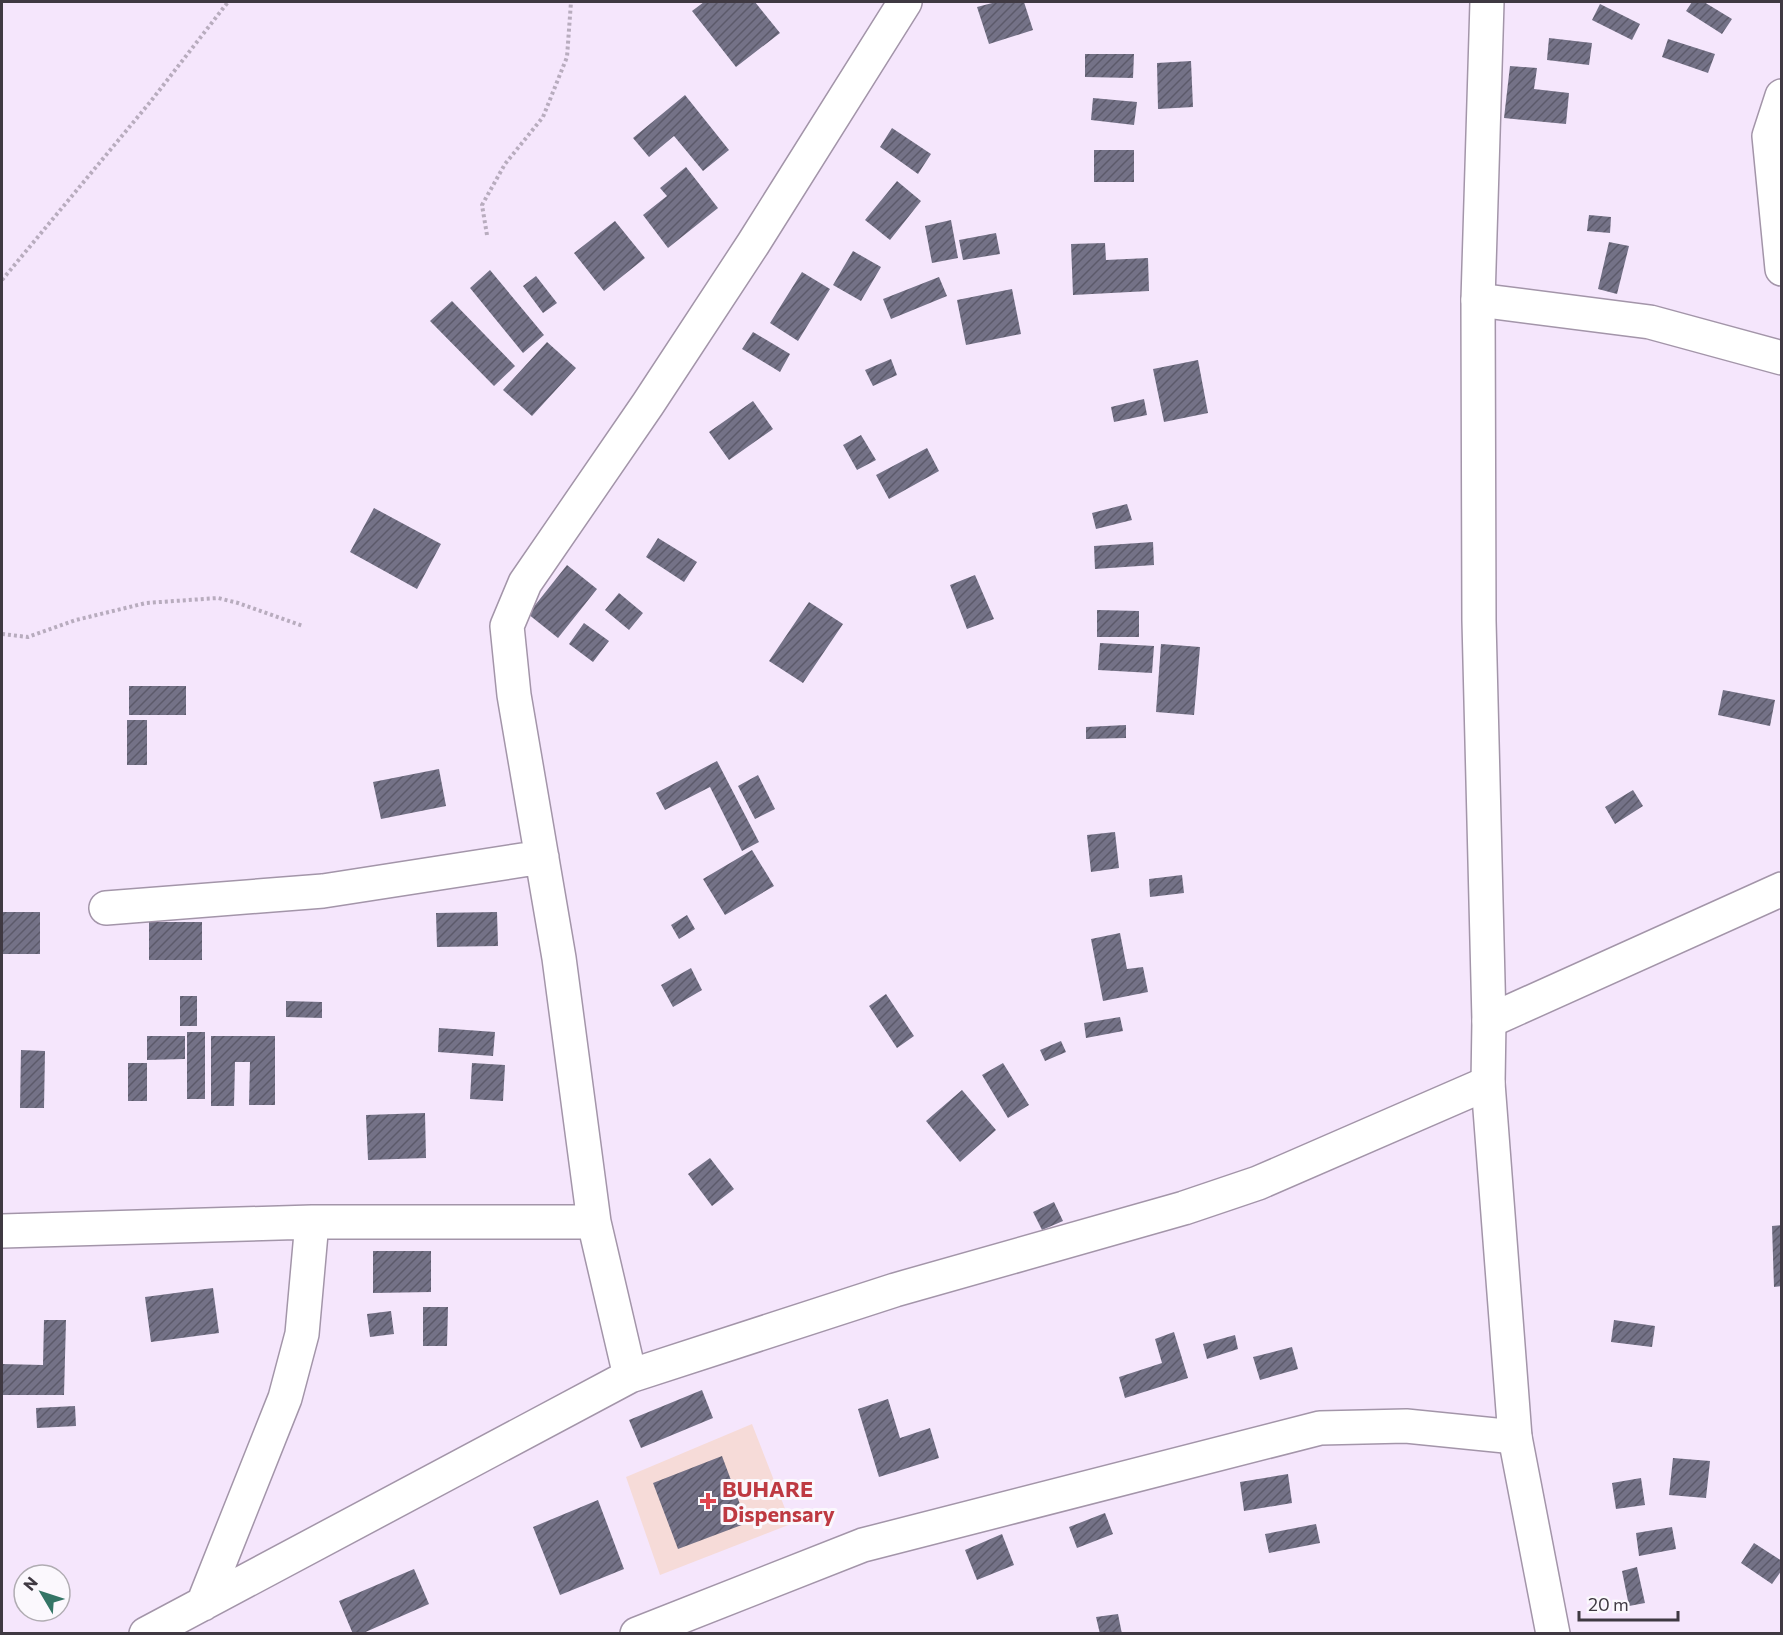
<svg xmlns="http://www.w3.org/2000/svg" width="1783" height="1635" viewBox="0 0 1783 1635" font-family="Commissioner,sans-serif">
  <style>
    .medical { fill: #f6dbd8 }
    .building { fill: url(#building-hatch) }
    .lines { fill: none; stroke-linecap: round; stroke-linejoin: round }
    .minor-casing { stroke: #a395a9; stroke-width: 36 }
    .major-casing { stroke: #a395a9; stroke-width: 36 }
    .path { stroke: #b8acbe; stroke-width: 4; stroke-dasharray: 3 3; stroke-linecap: butt }
    .minor { stroke: #fff; stroke-width: 33 }
    .major { stroke: #fff; stroke-width: 33 }
    .health-dot { fill: #e0444e; stroke: #fbf8fd; stroke-width: 2 }
    .labels { text-anchor: middle; dominant-baseline: central; stroke-width: 6; stroke-linejoin: round; paint-order: stroke }
    .health-label { font-size: 22px; font-weight: bold; fill: #be3a42; stroke: #fbf8fd; text-anchor: start }
  </style>
  <defs>
    <pattern id="building-hatch" width="6" height="6" patternUnits="userSpaceOnUse" patternTransform="scale(1.5)"><rect width="6" height="6" fill="#747287"/><path d="M-1 1l2-2M0 6l6-6M5 7l2-2" fill="none" stroke="#5c5a6a"/></pattern>
  </defs>
  <rect width="100%" height="100%" fill="#f5e6fc"/>
  <path class="medical" d="M 752,1424 L 791,1524 L 660,1575 L 626,1477 Z"/>
  <path class="building" d="M 704,2 L 755,2 L 780,33 L 736,67 L 692,11 Z
    M 996,2 L 1024,2 L 1033,30 L 989,44 L 977,7 Z
    M 1692,2 L 1704,2 L 1732,19 L 1722,34 L 1686,11 Z
    M 1600,4 L 1640,24 L 1632,40 L 1592,20 Z
    M 1549,38 L 1592,43 L 1589,65 L 1547,60 Z
    M 1668,39 L 1715,54 L 1708,73 L 1662,57 Z
    M 1085,54 L 1134,54 L 1133,78 L 1085,77 Z
    M 1191,61 L 1193,107 L 1158,109 L 1157,63 Z
    M 1510,66 L 1537,68 L 1534,89 L 1569,93 L 1566,124 L 1504,118 Z
    M 685,95 L 729,150 L 703,171 L 674,136 L 649,157 L 633,138 Z
    M 1093,98 L 1137,102 L 1134,125 L 1091,120 Z
    M 892,128 L 931,154 L 918,174 L 880,147 Z
    M 1094,150 L 1134,150 L 1134,182 L 1094,182 Z
    M 686,167 L 718,208 L 668,248 L 643,215 L 667,196 L 660,188 Z
    M 897,181 L 921,201 L 890,240 L 865,220 Z
    M 1589,215 L 1611,217 L 1610,233 L 1587,231 Z
    M 951,220 L 958,258 L 932,263 L 925,226 Z
    M 615,221 L 645,258 L 604,291 L 574,253 Z
    M 996,233 L 1000,254 L 963,260 L 959,240 Z
    M 1609,242 L 1629,246 L 1617,294 L 1598,289 Z
    M 1105,243 L 1106,260 L 1148,258 L 1149,291 L 1073,295 L 1071,244 Z
    M 853,251 L 881,267 L 861,301 L 833,285 Z
    M 490,270 L 544,335 L 523,353 L 470,288 Z
    M 802,272 L 830,289 L 798,341 L 770,323 Z
    M 536,276 L 557,303 L 543,313 L 523,286 Z
    M 939,277 L 947,296 L 891,319 L 883,299 Z
    M 1012,289 L 1021,334 L 966,345 L 957,300 Z
    M 452,301 L 515,366 L 494,386 L 430,321 Z
    M 753,332 L 790,354 L 780,372 L 742,349 Z
    M 547,342 L 576,368 L 532,416 L 503,390 Z
    M 891,359 L 897,375 L 873,386 L 865,370 Z
    M 1198,360 L 1208,413 L 1164,422 L 1153,369 Z
    M 1144,399 L 1147,415 L 1114,422 L 1111,407 Z
    M 753,401 L 773,429 L 729,460 L 709,432 Z
    M 861,435 L 876,460 L 857,470 L 843,445 Z
    M 927,448 L 939,471 L 889,499 L 876,475 Z
    M 1127,504 L 1132,520 L 1096,529 L 1092,513 Z
    M 374,508 L 441,544 L 417,589 L 350,552 Z
    M 658,538 L 697,562 L 684,582 L 646,557 Z
    M 1153,542 L 1154,565 L 1095,569 L 1094,546 Z
    M 567,565 L 597,589 L 558,638 L 528,614 Z
    M 975,575 L 994,619 L 967,629 L 950,585 Z
    M 619,593 L 643,613 L 629,630 L 605,610 Z
    M 809,602 L 843,624 L 803,683 L 769,661 Z
    M 1097,610 L 1139,611 L 1139,637 L 1097,637 Z
    M 584,623 L 609,641 L 593,662 L 569,644 Z
    M 1100,643 L 1154,646 L 1152,673 L 1098,670 Z
    M 1161,644 L 1200,647 L 1194,715 L 1156,712 Z
    M 129,686 L 186,686 L 186,715 L 129,715 Z
    M 1723,690 L 1775,700 L 1770,726 L 1718,715 Z
    M 127,720 L 147,720 L 147,765 L 127,765 Z
    M 1126,725 L 1126,738 L 1086,739 L 1086,727 Z
    M 717,761 L 759,842 L 742,851 L 710,787 L 665,810 L 656,793 Z
    M 439,769 L 446,806 L 381,819 L 373,782 Z
    M 758,775 L 775,809 L 755,819 L 738,786 Z
    M 1633,790 L 1643,806 L 1615,824 L 1605,807 Z
    M 1115,832 L 1119,868 L 1091,872 L 1087,835 Z
    M 752,850 L 774,886 L 725,915 L 703,879 Z
    M 1182,875 L 1184,893 L 1150,897 L 1149,879 Z
    M 2,912 L 40,912 L 40,954 L 2,954 Z
    M 497,912 L 498,946 L 437,947 L 436,913 Z
    M 687,915 L 695,929 L 679,939 L 671,925 Z
    M 149,922 L 202,922 L 202,960 L 149,960 Z
    M 1120,933 L 1127,969 L 1143,967 L 1148,992 L 1103,1001 L 1091,939 Z
    M 691,968 L 702,990 L 673,1007 L 661,985 Z
    M 886,994 L 914,1036 L 897,1048 L 869,1006 Z
    M 180,996 L 197,996 L 197,1026 L 180,1026 Z
    M 286,1001 L 322,1002 L 322,1018 L 286,1017 Z
    M 1120,1017 L 1123,1031 L 1086,1038 L 1084,1023 Z
    M 439,1028 L 495,1032 L 493,1056 L 438,1052 Z
    M 187,1032 L 205,1032 L 205,1099 L 187,1099 Z
    M 147,1036 L 185,1036 L 185,1059 L 147,1060 Z
    M 211,1036 L 275,1036 L 275,1105 L 249,1105 L 250,1062 L 235,1062 L 234,1106 L 211,1106 Z
    M 1061,1041 L 1066,1052 L 1045,1061 L 1040,1050 Z
    M 21,1050 L 45,1051 L 44,1108 L 20,1108 Z
    M 128,1063 L 147,1063 L 147,1101 L 128,1101 Z
    M 472,1063 L 505,1065 L 503,1101 L 470,1099 Z
    M 1003,1063 L 1029,1105 L 1008,1118 L 982,1075 Z
    M 962,1090 L 996,1130 L 960,1162 L 926,1121 Z
    M 425,1113 L 426,1158 L 368,1160 L 366,1115 Z
    M 710,1158 L 734,1189 L 712,1206 L 688,1174 Z
    M 1054,1202 L 1063,1221 L 1042,1230 L 1033,1212 Z
    M 1782,1225 L 1782,1286 L 1774,1287 L 1772,1226 Z
    M 373,1251 L 431,1251 L 431,1292 L 373,1293 Z
    M 213,1288 L 219,1333 L 151,1342 L 145,1297 Z
    M 423,1307 L 448,1307 L 447,1346 L 423,1346 Z
    M 391,1311 L 394,1334 L 370,1337 L 367,1314 Z
    M 44,1320 L 66,1320 L 64,1395 L 2,1395 L 2,1364 L 43,1365 Z
    M 1614,1320 L 1655,1326 L 1652,1347 L 1611,1342 Z
    M 1174,1332 L 1188,1378 L 1125,1398 L 1119,1377 L 1162,1363 L 1155,1339 Z
    M 1235,1335 L 1238,1349 L 1207,1359 L 1203,1344 Z
    M 1292,1347 L 1298,1369 L 1260,1380 L 1253,1357 Z
    M 702,1390 L 713,1418 L 641,1448 L 629,1420 Z
    M 888,1399 L 900,1438 L 930,1428 L 939,1458 L 879,1477 L 858,1409 Z
    M 75,1406 L 76,1426 L 37,1428 L 36,1408 Z
    M 722,1456 L 747,1523 L 678,1549 L 653,1483 Z
    M 1673,1458 L 1710,1461 L 1706,1498 L 1669,1495 Z
    M 1288,1474 L 1292,1503 L 1244,1511 L 1240,1482 Z
    M 1641,1478 L 1645,1505 L 1616,1509 L 1612,1483 Z
    M 598,1500 L 624,1569 L 560,1595 L 533,1527 Z
    M 1105,1513 L 1113,1534 L 1077,1548 L 1069,1527 Z
    M 1316,1524 L 1320,1543 L 1269,1553 L 1265,1534 Z
    M 1672,1527 L 1676,1549 L 1639,1556 L 1636,1533 Z
    M 1002,1534 L 1014,1565 L 977,1580 L 965,1550 Z
    M 1754,1543 L 1782,1561 L 1782,1570 L 1772,1584 L 1741,1563 Z
    M 1637,1567 L 1645,1603 L 1629,1606 L 1622,1571 Z
    M 414,1569 L 429,1604 L 361,1634 L 353,1634 L 339,1601 Z
    M 1118,1614 L 1122,1634 L 1100,1634 L 1096,1617 Z"/>
  <g class="lines">
    <defs>
      <path id="minor" d="M 1782,96 L 1769,136 L 1782,269
        M 1478,300 L 1650,322 L 1782,358
        M 106,908 L 323,891 L 542,857
        M 1489,1021 L 1782,889
        M 2,1231 L 312,1222 L 594,1222
        M 630,1376 L 594,1222 L 559,958 L 514,695 L 507,626 L 525,583 L 648,404 L 753,244 L 905,2
        M 203,1604 L 285,1398 L 302,1334 L 312,1222
        M 146,1634 L 630,1376 L 895,1290 L 1184,1208 L 1258,1183 L 1488,1083
        M 637,1634 L 863,1545 L 1320,1428 L 1406,1426 L 1515,1437"/>
      <path id="major" d="M 1487,2 L 1478,300 L 1479,621 L 1489,1021 L 1488,1083 L 1515,1437 L 1553,1634"/>
    </defs>
    <use href="#minor" class="minor-casing"/>
    <use href="#major" class="major-casing"/>
    <path class="path" d="M 487,235 L 482,205 L 505,164 L 543,117 L 567,57 L 571,2
      M 2,280 L 151,101 L 228,2
      M 2,634 L 28,637 L 76,620 L 146,603 L 218,598 L 238,603 L 303,626"/>
    <use href="#minor" class="minor"/>
    <use href="#major" class="major"/>
  </g>
  <path class="health-dot" d="M705 1492h6v6h6v6h-6v6h-6v-6h-6v-6h6z"/>
  <g class="labels">
    <g class="health-label">
      <text x="722" y="1488">BUHARE<tspan x="722" dy="25">Dispensary</tspan></text>
    </g>
  </g>
  <rect width="1783" height="1635" fill="none" stroke="#3f3942" stroke-width="6"/>
  <g transform="translate(42 1593) rotate(309)"><circle r="28" fill="#fbf8fd" stroke="#b0acb2" stroke-width="1.5"/>
  <path d="M0-4.5L10 22L0 15L-10 22Z" fill="#347566"/>
  <text y="-9" font-size="16" font-weight="bold" text-anchor="middle" fill="#3f3942">N</text>
  </g>
  <path d="M1579 1611v9h99v-9" fill="none" stroke="#3f3942" stroke-width="3"/>
  <text x="1588" y="1611" font-size="18" fill="#3f3942" stroke="#fbf8fd" stroke-width="4.5" paint-order="stroke">20 m</text>
</svg>
